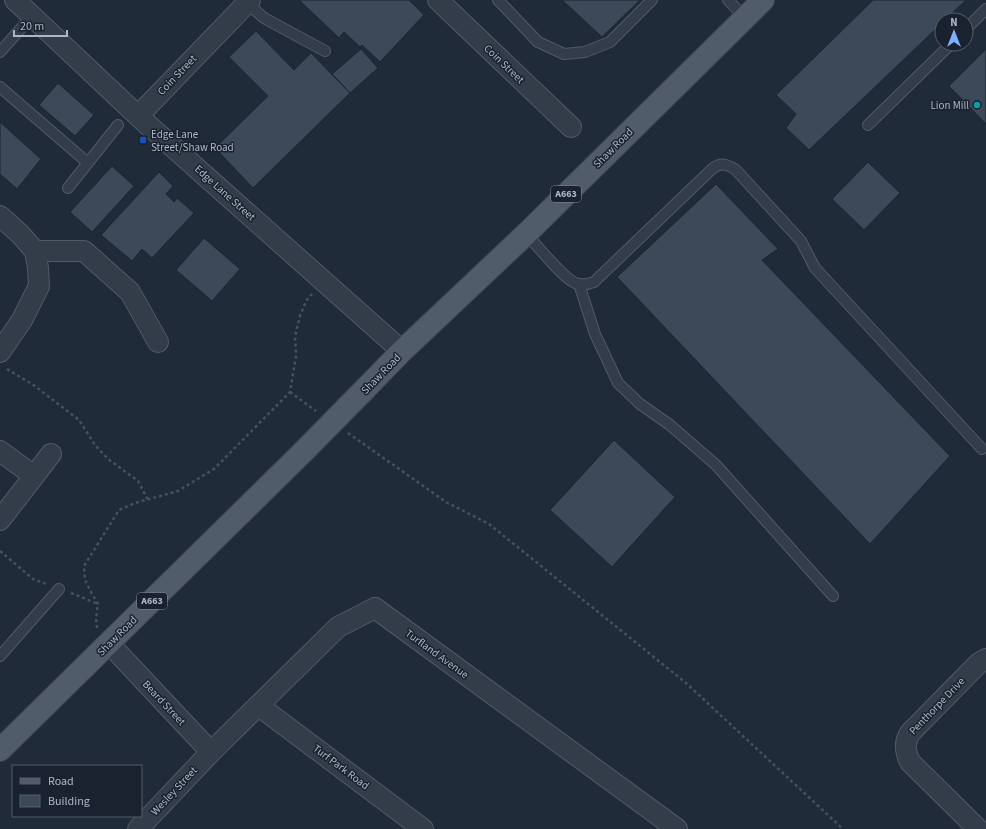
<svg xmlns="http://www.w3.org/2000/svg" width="986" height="829" viewBox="0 0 986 829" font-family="'Source Sans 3',sans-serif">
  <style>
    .building { fill: #3b4959; stroke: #1b2430 }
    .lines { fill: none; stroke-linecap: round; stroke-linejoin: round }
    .service-casing { stroke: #515a67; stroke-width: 12 }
    .minor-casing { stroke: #515a67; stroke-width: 22 }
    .primary-casing { stroke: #3d4653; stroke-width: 24 }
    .path { stroke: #3f5558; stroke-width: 2.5; stroke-dasharray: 3 3; stroke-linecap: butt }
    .service { stroke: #333d49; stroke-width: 10 }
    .minor { stroke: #333d49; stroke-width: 20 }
    .primary { stroke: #515c6a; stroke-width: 22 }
    .primary-bridge-casing { stroke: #3d4653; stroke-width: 24; stroke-linecap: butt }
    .primary-bridge { stroke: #515c6a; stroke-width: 22 }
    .culture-dot { fill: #0f9aa8; stroke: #19222e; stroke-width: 1.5 }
    .transit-dot { fill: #1a4fb4; stroke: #19222e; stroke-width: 1.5 }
    .labels { text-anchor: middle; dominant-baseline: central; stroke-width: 3; stroke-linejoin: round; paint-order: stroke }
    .shield { fill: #19222e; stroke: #818a98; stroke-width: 1 }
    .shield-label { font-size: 10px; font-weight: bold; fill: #aeb7c6 }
    .street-label { font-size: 11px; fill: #aeb7c6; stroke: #19222e }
    .poi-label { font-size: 11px; fill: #aeb7c6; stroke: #19222e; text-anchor: end }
  </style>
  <rect width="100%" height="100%" fill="#202b39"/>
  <path class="building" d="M 299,0 L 409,0 L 424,15 L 380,62 L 362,45 L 360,47 L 344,32 L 339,38 Z
    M 562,0 L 640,0 L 602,37 Z
    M 873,0 L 966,0 L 945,20 L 942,20 L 942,23 L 809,150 L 786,128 L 796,114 L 776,95 Z
    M 256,31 L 294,70 L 311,53 L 350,93 L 253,188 L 215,148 L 268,96 L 229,57 Z
    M 361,49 L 378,68 L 350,93 L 332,74 Z
    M 986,49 L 986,124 L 949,86 Z
    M 58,83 L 94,115 L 75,136 L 39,105 Z
    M 0,122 L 41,159 L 17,189 L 0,174 Z
    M 868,162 L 900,193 L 864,230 L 832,199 Z
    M 112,166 L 134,186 L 92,232 L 70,212 Z
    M 159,172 L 173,186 L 166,194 L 174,202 L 177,198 L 194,213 L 152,258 L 142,249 L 132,261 L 101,235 Z
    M 716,184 L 778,249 L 762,260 L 950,456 L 870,544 L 617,277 Z
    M 204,238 L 240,269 L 212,301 L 176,270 Z
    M 614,440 L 675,497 L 612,567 L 550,510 Z"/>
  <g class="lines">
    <defs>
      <path id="service" d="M 498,0 L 538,42 L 564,54 L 585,52 L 610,42 L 652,0
        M 728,0 L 745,18
        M 247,3 L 264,18 L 325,51
        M 966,29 L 986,9
        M 0,52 L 32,16
        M 0,87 L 88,163
        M 868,125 L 951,44
        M 68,188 L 118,125
        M 526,234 C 538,246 561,276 575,283 C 582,285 587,285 594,282 L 712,169 C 721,162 727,164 736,170 L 801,241 L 815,268 L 982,449
        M 579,284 L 595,334 L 618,383 L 640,404 L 670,425 L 716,465 L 833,596
        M 0,656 L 59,589"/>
      <path id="minor" d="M 15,0 L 138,116 L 402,351
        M 438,0 L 571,127
        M 138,116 L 250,0
        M 0,216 L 20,234 L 35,251 L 38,268 L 39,286 L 22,320 L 0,352
        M 35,251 L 84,251 L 130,292 L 158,342
        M 0,451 L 34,476 L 0,520
        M 34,476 L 51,454
        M 118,653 L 211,752
        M 259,706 L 423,829
        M 138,829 L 211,752 L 338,627 L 375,608 L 677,829
        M 978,829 L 910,762 C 905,751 904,743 910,733 L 979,663 L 986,659"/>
      <path id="primary" d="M 367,387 L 402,351 L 526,234 L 763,0
        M 0,750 L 303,452"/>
    </defs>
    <use href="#service" class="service-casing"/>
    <use href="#minor" class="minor-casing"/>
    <use href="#primary" class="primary-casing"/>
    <path class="path" d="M 7,369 L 35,386 L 79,420 L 95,445 L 108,459 L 138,481 L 148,500
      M 290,392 L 316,411
      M 348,433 L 446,502 L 489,524 L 686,683 L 843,829
      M 0,551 L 33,579 L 46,584
      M 71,593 L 98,604
      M 97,628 L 96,618 L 98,604 L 91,592 L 85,580 L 84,566 L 119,510 L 135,503 L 178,491 L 214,469 L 290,392 L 296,356 L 295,336 L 300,316 L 306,301 L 312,294"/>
    <use href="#service" class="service"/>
    <use href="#minor" class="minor"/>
    <use href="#primary" class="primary"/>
    <defs>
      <path id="primary-bridge" d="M 303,452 L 367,387"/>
    </defs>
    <use href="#primary-bridge" class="primary-bridge-casing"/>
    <use href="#primary-bridge" class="primary-bridge"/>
  </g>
  <circle class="culture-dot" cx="977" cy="105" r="4"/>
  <rect class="transit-dot" x="139" y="136" width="8" height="8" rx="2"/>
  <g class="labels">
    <g class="shield">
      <rect x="551" y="186" width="30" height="16" rx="3"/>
      <rect x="137" y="593" width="30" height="16" rx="3"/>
    </g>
    <g class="shield-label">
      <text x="566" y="194">A663</text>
      <text x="152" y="601">A663</text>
    </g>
    <g class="street-label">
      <text transform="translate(504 64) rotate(44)">Coin Street</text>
      <text transform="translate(177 75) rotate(-46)">Coin Street</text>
      <text transform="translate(613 148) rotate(-45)">Shaw Road</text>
      <text transform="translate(225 193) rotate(42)">Edge Lane Street</text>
      <text transform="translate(381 374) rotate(-46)">Shaw Road</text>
      <text transform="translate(117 636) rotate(-45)">Shaw Road</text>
      <text transform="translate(437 654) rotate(36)">Turfland Avenue</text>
      <text transform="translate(164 703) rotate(47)">Beard Street</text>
      <text transform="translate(937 706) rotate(-46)">Penthorpe Drive</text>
      <text transform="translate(341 767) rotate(37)">Turf Park Road</text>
      <text transform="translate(174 791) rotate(-47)">Wesley Street</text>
    </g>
    <g class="poi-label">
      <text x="969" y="105">Lion Mill</text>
      <text x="151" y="134" text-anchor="start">Edge Lane<tspan x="151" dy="13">Street/Shaw Road</tspan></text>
    </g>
  </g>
  <rect x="12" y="765" width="130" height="52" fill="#19222e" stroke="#555e6b"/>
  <rect x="20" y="778" width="20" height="6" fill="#515c6a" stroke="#555e6b"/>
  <text x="48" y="785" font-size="12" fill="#aeb7c6">Road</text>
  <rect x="20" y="795" width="20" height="12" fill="#3b4959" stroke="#555e6b"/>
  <text x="48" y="805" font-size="12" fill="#aeb7c6">Building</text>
  <g transform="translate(954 32)"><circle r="19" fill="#19222e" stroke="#555e6b"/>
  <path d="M0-3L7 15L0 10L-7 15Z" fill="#7cb0fd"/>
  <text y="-6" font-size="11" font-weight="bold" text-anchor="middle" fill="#aeb7c6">N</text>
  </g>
  <path d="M14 30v6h53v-6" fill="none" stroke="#aeb7c6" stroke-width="2"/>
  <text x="20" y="30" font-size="12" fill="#aeb7c6" stroke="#19222e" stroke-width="3" paint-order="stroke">20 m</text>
</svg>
